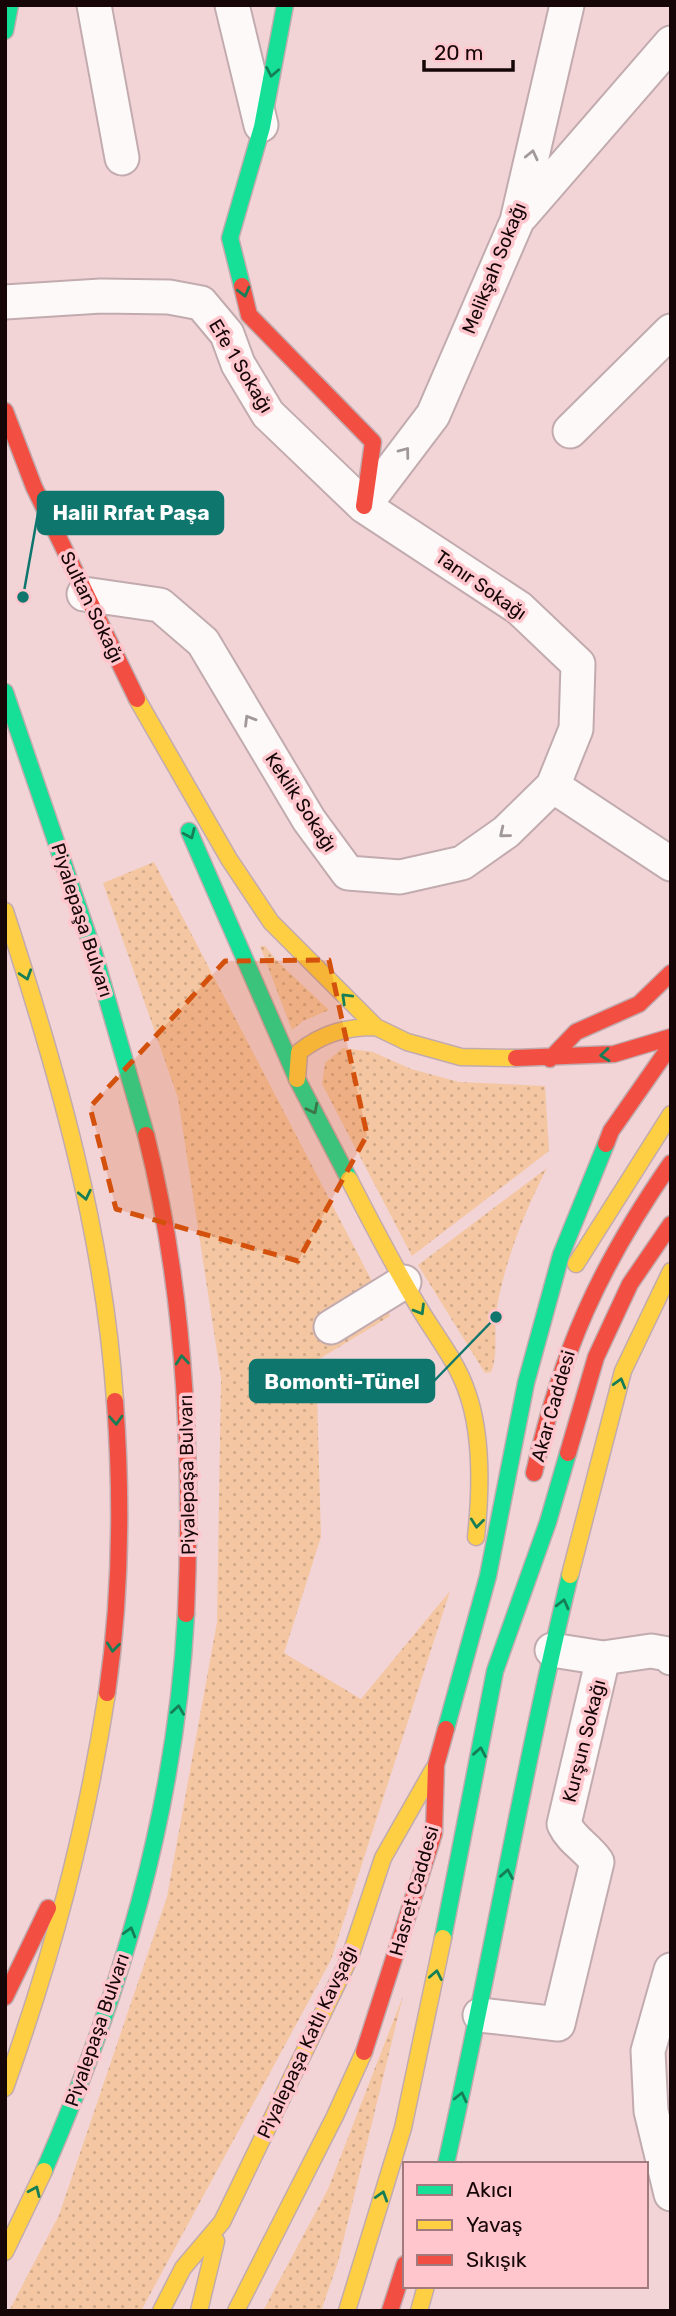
<svg xmlns="http://www.w3.org/2000/svg" width="676" height="2316" viewBox="0 0 676 2316" font-family="Rubik,sans-serif">
  <style>
    .grass { fill: url(#grass-dots) }
    .lines { fill: none; stroke-linecap: round; stroke-linejoin: round }
    .street-casing { stroke: #c2abae; stroke-width: 37 }
    .fast-casing { stroke: #c2abae; stroke-width: 19 }
    .slow-casing { stroke: #c2abae; stroke-width: 19 }
    .jam-casing { stroke: #c2abae; stroke-width: 19 }
    .street { stroke: #fdf9f9; stroke-width: 33 }
    .fast { stroke: #16e098; stroke-width: 16 }
    .slow { stroke: #ffcf43; stroke-width: 16 }
    .jam { stroke: #f24e42; stroke-width: 16 }
    .oneway { stroke: #167e57 }
    .oneway2 { stroke: #a19899 }
    .marked { fill: #d3510c; fill-opacity: 0.2; stroke: #d3510c; stroke-width: 5; stroke-dasharray: 14 9; stroke-linejoin: round }
    .labels { text-anchor: middle; dominant-baseline: central; stroke-width: 7; stroke-linejoin: round; paint-order: stroke }
    .street-label { font-size: 19px; fill: #160608; stroke: #ffc7cd }
    .leader { fill: none; stroke: #0f766e; stroke-width: 2.5 }
    .callout-dot { fill: #0f766e; stroke: #ffc7cd; stroke-width: 2.5 }
    .callout { fill: #0f766e; stroke: #0f766e; stroke-width: 2.5 }
    .callout-label { font-size: 21px; text-anchor: middle; font-weight: bold; fill: #fff }
  </style>
  <defs>
    <pattern id="grass-dots" width="8" height="8" patternUnits="userSpaceOnUse" patternTransform="scale(1.75)"><rect width="8" height="8" fill="#f4c7a2"/><path d="M2 2h.1M6 6h.1" fill="none" stroke="#d0a98a" stroke-width="1.8" stroke-linecap="round"/></pattern>
  </defs>
  <rect width="100%" height="100%" fill="#f2d4d7"/>
  <path class="grass" d="M 154,862 L 390,1316 L 316,1361 L 321,1537 L 284,1653 L 361,1699 L 450,1591 L 331,1960 L 141,2311 L 9,2311 L 59,2215 L 167,1897 L 217,1622 L 221,1378 L 178,1098 L 103,883 Z
    M 260,946 L 265,946 L 278,962 L 329,1010 L 303,1021 L 292,1030 Z
    M 343,1048 L 373,1052 L 411,1069 L 459,1082 L 545,1086 L 549,1151 L 412,1256 L 322,1084 L 325,1063 Z
    M 547,1168 C 524,1213 506,1258 497,1307 C 493,1328 499,1354 491,1372 L 485,1373 L 418,1265 Z
    M 403,1996 L 338,2262 L 321,2311 L 263,2311 L 328,2189 Z"/>
  <g class="lines">
    <defs>
      <path id="street" d="M 94,5 L 122,158
        M 232,5 L 261,125
        M 521,216 L 671,43
        M 5,302 L 101,296 L 169,297 L 201,303 L 227,334 L 238,364 L 268,414 L 364,506 L 519,608 L 578,664 L 576,729 L 553,786 L 671,864
        M 570,431 L 671,331
        M 364,506 L 433,415 L 517,221 L 567,5
        M 84,594 L 160,605 L 203,642 L 309,820 L 348,873 L 400,877 L 462,863 L 506,832 L 553,786
        M 331,1327 L 404,1282
        M 603,1658 L 651,1651 L 668,1654 L 671,1658
        M 671,1970 L 648,2051 L 651,2111 L 671,2194
        M 480,2015 L 558,2024 L 597,1862 C 587,1847 572,1841 564,1824 L 603,1658 L 552,1650"/>
      <path id="fast" d="M 5,31 L 10,5
        M 242,286 L 230,238 L 262,127 L 285,5
        M 5,692 L 94,953 L 146,1135
        M 189,831 L 297,1079 L 349,1179
        M 446,1729 L 488,1576 L 526,1383 L 561,1255 L 606,1144
        M 443,1938 L 495,1671 L 548,1522 L 568,1453
        M 446,2164 C 490,1968 523,1770 570,1575
        M 44,2171 C 121,1994 176,1809 186,1614"/>
      <path id="slow" d="M 137,699 L 229,859 L 271,922 L 376,1027 L 407,1042 L 461,1057 L 516,1058
        M 5,911 C 57,1070 104,1233 115,1401
        M 297,1079 L 299,1052 C 323,1033 346,1027 376,1027
        M 349,1179 C 371,1222 393,1265 418,1306 C 433,1332 456,1360 466,1389 C 483,1434 481,1490 476,1537
        M 576,1264 L 671,1114
        M 570,1575 L 623,1371 L 671,1271
        M 5,2088 C 53,1954 85,1834 107,1693
        M 5,2252 L 44,2171
        M 161,2311 L 183,2268 L 222,2222 L 350,1957 L 383,1858 L 433,1770
        M 199,2311 L 216,2241
        M 236,2311 L 335,2116 L 364,2052
        M 347,2311 L 403,2128 L 443,1938
        M 419,2311 L 426,2286"/>
      <path id="jam" d="M 242,286 L 249,315 L 373,442 L 364,506
        M 5,411 L 34,487 L 137,699
        M 516,1058 L 614,1054 L 671,1037
        M 550,1059 L 576,1032 L 639,1004 L 671,973
        M 146,1135 C 185,1290 193,1454 186,1614
        M 606,1144 L 611,1131 L 671,1045
        M 568,1453 L 596,1357 L 630,1284 L 671,1224
        M 534,1473 C 562,1349 599,1267 671,1163
        M 107,1693 C 121,1597 122,1498 115,1401
        M 5,1997 L 48,1908
        M 364,2052 L 434,1833 L 436,1765 L 446,1729
        M 390,2311 L 405,2264"/>
    </defs>
    <use href="#street" class="street-casing"/>
    <use href="#fast" class="fast-casing"/>
    <use href="#slow" class="slow-casing"/>
    <use href="#jam" class="jam-casing"/>
    <use href="#street" class="street"/>
    <use href="#fast" class="fast"/>
    <use href="#slow" class="slow"/>
    <use href="#jam" class="jam"/>
  </g>
  <defs><path id="oneway-chevron" d="M-2-3.5L2.5 0L-2 3.5" fill="none" stroke-width="1.6" stroke-linecap="round" stroke-linejoin="round" transform="scale(1.75)"/></defs>
  <g class="oneway">
    <use href="#oneway-chevron" transform="translate(272 72) rotate(101)"/>
    <use href="#oneway-chevron" transform="translate(244 292) rotate(75)"/>
    <use href="#oneway-chevron" transform="translate(190 834) rotate(66)"/>
    <use href="#oneway-chevron" transform="translate(26 975) rotate(72)"/>
    <use href="#oneway-chevron" transform="translate(346 998) rotate(-136)"/>
    <use href="#oneway-chevron" transform="translate(605 1055) rotate(174)"/>
    <use href="#oneway-chevron" transform="translate(313 1109) rotate(63)"/>
    <use href="#oneway-chevron" transform="translate(85 1195) rotate(78)"/>
    <use href="#oneway-chevron" transform="translate(420 1310) rotate(59)"/>
    <use href="#oneway-chevron" transform="translate(182 1360) rotate(-95)"/>
    <use href="#oneway-chevron" transform="translate(620 1383) rotate(-74)"/>
    <use href="#oneway-chevron" transform="translate(116 1420) rotate(87)"/>
    <use href="#oneway-chevron" transform="translate(477 1523) rotate(96)"/>
    <use href="#oneway-chevron" transform="translate(563 1604) rotate(-76)"/>
    <use href="#oneway-chevron" transform="translate(113 1647) rotate(96)"/>
    <use href="#oneway-chevron" transform="translate(178 1710) rotate(-82)"/>
    <use href="#oneway-chevron" transform="translate(480 1752) rotate(-80)"/>
    <use href="#oneway-chevron" transform="translate(507 1874) rotate(-80)"/>
    <use href="#oneway-chevron" transform="translate(130 1932) rotate(-74)"/>
    <use href="#oneway-chevron" transform="translate(436 1975) rotate(-79)"/>
    <use href="#oneway-chevron" transform="translate(461 2097) rotate(-77)"/>
    <use href="#oneway-chevron" transform="translate(35 2191) rotate(-66)"/>
    <use href="#oneway-chevron" transform="translate(382 2196) rotate(-73)"/>
  </g>
  <g class="oneway2">
    <use href="#oneway-chevron" transform="translate(532 155) rotate(-77)"/>
    <use href="#oneway-chevron" transform="translate(405 452) rotate(-53)"/>
    <use href="#oneway-chevron" transform="translate(249 720) rotate(-121)"/>
    <use href="#oneway-chevron" transform="translate(504 833) rotate(141)"/>
  </g>
  <path class="marked" d="M 329,960 L 367,1135 L 298,1261 L 116,1209 L 90,1107 L 225,961 Z"/>
  <g class="labels">
    <g class="street-label">
      <text transform="translate(494 268) rotate(-68)">Melikşah Sokağı</text>
      <text transform="translate(241 366) rotate(59)">Efe 1 Sokağı</text>
      <text transform="translate(481 585) rotate(35)">Tanır Sokağı</text>
      <text transform="translate(92 607) rotate(64)">Sultan Sokağı</text>
      <text transform="translate(301 802) rotate(57)">Keklik Sokağı</text>
      <text transform="translate(82 920) rotate(72)">Piyalepaşa Bulvarı</text>
      <text transform="translate(553 1406) rotate(-74)">Akar Caddesi</text>
      <text transform="translate(187 1475) rotate(-91)">Piyalepaşa Bulvarı</text>
      <text transform="translate(584 1741) rotate(-76)">Kurşun Sokağı</text>
      <text transform="translate(414 1891) rotate(-74)">Hasret Caddesi</text>
      <text transform="translate(97 2030) rotate(-71)">Piyalepaşa Bulvarı</text>
      <text transform="translate(307 2042) rotate(-65)">Piyalepaşa Katlı Kavşağı</text>
    </g>
  </g>
  <path class="leader" d="M23 597L38 513M496 1317L434 1381"/>
  <g class="callout-dot">
    <circle cx="23" cy="597" r="7"/>
    <circle cx="496" cy="1317" r="7"/>
  </g>
  <g class="callout">
    <rect x="38" y="492" width="185" height="42" rx="7"/>
    <rect x="250" y="1360" width="184" height="42" rx="7"/>
  </g>
  <g class="callout-label">
    <text x="131" y="520">Halil Rıfat Paşa</text>
    <text x="342" y="1389">Bomonti-Tünel</text>
  </g>
  <rect width="676" height="2316" fill="none" stroke="#160608" stroke-width="14"/>
  <rect x="403" y="2162" width="245" height="126" fill="#ffc7cd" stroke="#a27a7e" stroke-width="2"/>
  <rect x="417" y="2185" width="35" height="10" fill="#16e098" stroke="#a27a7e" stroke-width="2"/>
  <text x="466" y="2197" font-size="21" fill="#160608">Akıcı</text>
  <rect x="417" y="2220" width="35" height="10" fill="#ffcf43" stroke="#a27a7e" stroke-width="2"/>
  <text x="466" y="2232" font-size="21" fill="#160608">Yavaş</text>
  <rect x="417" y="2255" width="35" height="10" fill="#f24e42" stroke="#a27a7e" stroke-width="2"/>
  <text x="466" y="2267" font-size="21" fill="#160608">Sıkışık</text>
  <path d="M424 60v10h89v-10" fill="none" stroke="#160608" stroke-width="3.5"/>
  <text x="434" y="60" font-size="21" fill="#160608" stroke="#ffc7cd" stroke-width="5" paint-order="stroke">20 m</text>
</svg>
